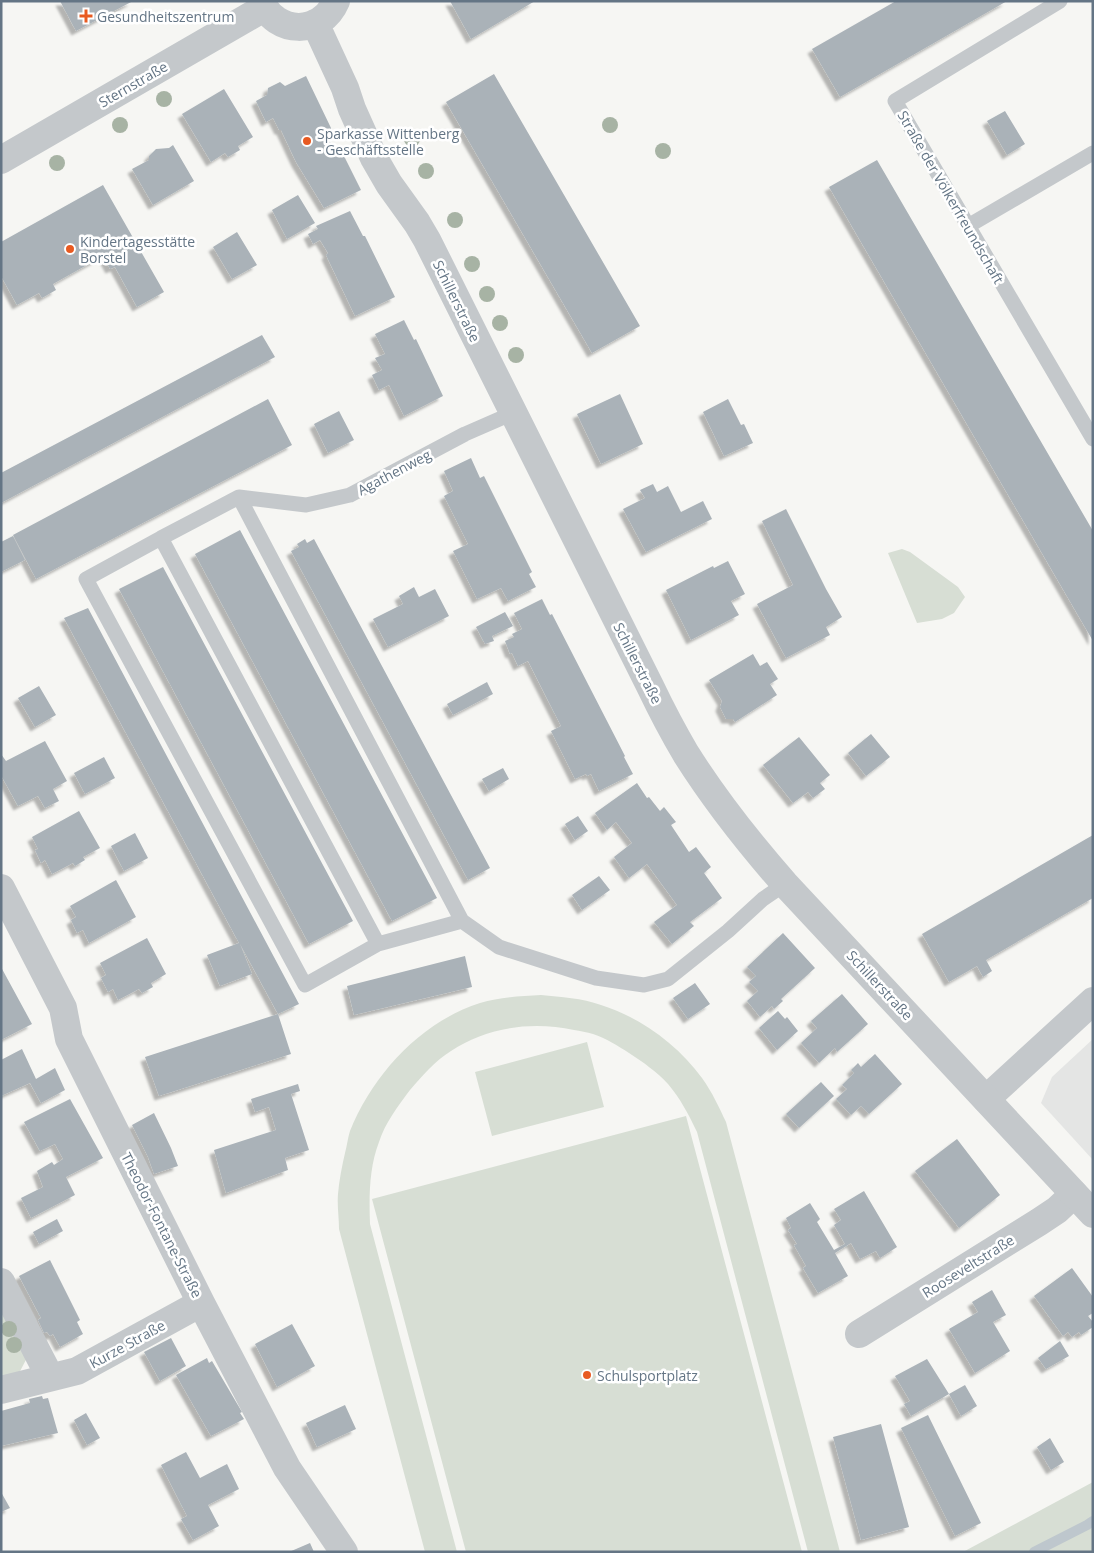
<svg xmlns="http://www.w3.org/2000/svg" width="1094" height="1553" viewBox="0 0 1094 1553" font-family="'Open Sans',sans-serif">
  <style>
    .built { fill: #e4e5e4 }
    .green { fill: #d7ded4 }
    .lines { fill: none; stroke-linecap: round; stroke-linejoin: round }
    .stream { stroke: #bec7cd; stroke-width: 10 }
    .building { fill: #aab2b8; filter: url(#shadow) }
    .service { stroke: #c4c8cb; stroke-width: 15 }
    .minor { stroke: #c4c8cb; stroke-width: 28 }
    .tertiary { stroke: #c4c8cb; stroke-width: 28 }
    .tree { fill: #a7b3a4 }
    .poi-dot { fill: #e85a21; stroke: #fff; stroke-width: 2 }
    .labels { text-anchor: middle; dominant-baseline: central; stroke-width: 5; stroke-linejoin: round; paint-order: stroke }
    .poi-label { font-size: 14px; fill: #647585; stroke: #fff; text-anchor: start }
    .street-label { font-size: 14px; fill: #647585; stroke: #fff }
  </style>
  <defs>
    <filter id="shadow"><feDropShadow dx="-4.5" dy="4.5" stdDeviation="1" flood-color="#0004"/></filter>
  </defs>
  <rect width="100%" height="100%" fill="#f6f6f3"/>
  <path class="built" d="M 1093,1039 L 1093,1160 L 1041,1103 L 1052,1077 Z"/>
  <path class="green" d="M 902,549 L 910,552 L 958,587 L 965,597 L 954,613 L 942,619 L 917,623 L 888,553 Z
    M 541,995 C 561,997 582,998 601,1005 C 640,1017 678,1045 702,1078 C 712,1092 719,1107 726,1122 L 840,1552 L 808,1552 L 697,1132 C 689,1115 680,1098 668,1084 C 657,1072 643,1062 629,1053 C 618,1046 606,1038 593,1034 C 587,1032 580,1031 574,1030 C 532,1021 487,1027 451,1051 C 435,1061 422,1076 410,1090 C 398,1106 385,1123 379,1142 C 369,1168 369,1197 370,1224 L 457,1552 L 425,1552 L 339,1229 C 339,1217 337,1206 338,1194 C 339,1181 342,1166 345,1153 C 347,1146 348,1137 350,1131 C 373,1074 421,1022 480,1003 C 500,997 521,996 541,995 Z
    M 587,1042 L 604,1107 L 492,1136 L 475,1072 Z
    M 686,1116 L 802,1552 L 466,1552 L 372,1199 Z
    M 1,1301 L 29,1354 L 17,1377 L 1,1382 Z
    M 1093,1482 L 1093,1552 L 963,1552 Z"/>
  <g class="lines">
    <path class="stream" d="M 1034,1552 L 1087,1525 L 1093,1521"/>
  </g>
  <path class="building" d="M 60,1 L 133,1 L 76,31 Z
    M 450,1 L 535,1 L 471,39 Z
    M 896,1 L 1007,1 L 840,97 L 812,49 Z
    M 494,74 L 640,326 L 592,353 L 446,102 Z
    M 306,76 L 331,128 L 331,130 L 323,133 L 342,158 L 344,156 L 361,190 L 324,208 L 296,162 L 281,130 L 279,130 L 273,118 L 266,122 L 256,101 L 267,95 L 268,88 L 280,82 L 285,86 Z
    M 224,89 L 253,137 L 238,146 L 240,150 L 228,157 L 225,153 L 211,162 L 182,114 Z
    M 1005,111 L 1025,144 L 1007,155 L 987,121 Z
    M 173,145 L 194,181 L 153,205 L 132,169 L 149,160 L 149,156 L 156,149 L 169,148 Z
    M 877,160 L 1093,531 L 1093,641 L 829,187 Z
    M 103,185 L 164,292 L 137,307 L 115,267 L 110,269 L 103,256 L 53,284 L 56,290 L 42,298 L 39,293 L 17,305 L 1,276 L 1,242 Z
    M 298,195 L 315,223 L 287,239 L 272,210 Z
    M 350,211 L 363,236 L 365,236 L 395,297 L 355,316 L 326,255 L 328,253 L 320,240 L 313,244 L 308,234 L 318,229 L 316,226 Z
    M 237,232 L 257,265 L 232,279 L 213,247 Z
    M 404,320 L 414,340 L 416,339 L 443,396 L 404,416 L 389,385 L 379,390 L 372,375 L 382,370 L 375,358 L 385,354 L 375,334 Z
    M 262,335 L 275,357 L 1,503 L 1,473 Z
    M 620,394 L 643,444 L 601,464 L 577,414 Z
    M 268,399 L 292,445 L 36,579 L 13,535 Z
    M 728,399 L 741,425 L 744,424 L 753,443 L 724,456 L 703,412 Z
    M 339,411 L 354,440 L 328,453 L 314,424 Z
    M 471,458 L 480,478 L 484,476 L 532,572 L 529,574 L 536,587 L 508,601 L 501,588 L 477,599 L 453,551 L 468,544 L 444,496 L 453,491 L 444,471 Z
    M 653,484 L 657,492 L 668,486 L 681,512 L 703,501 L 712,519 L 646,552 L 623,509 L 645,498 L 640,490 Z
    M 786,509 L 826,589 L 842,617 L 826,627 L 830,635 L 786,658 L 757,604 L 793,585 L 762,521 Z
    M 240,530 L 437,898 L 392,921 L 195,554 Z
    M 13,536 L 25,560 L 1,572 L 1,542 Z
    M 305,539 L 307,543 L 314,539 L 490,868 L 468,880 L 291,551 L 299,547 L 297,544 Z
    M 728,561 L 745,594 L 731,601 L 739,615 L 691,640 L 666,590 L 713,566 L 714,568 Z
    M 163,567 L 353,921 L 309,944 L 119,589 Z
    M 414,587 L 419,597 L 435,589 L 449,616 L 388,647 L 373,619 L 403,604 L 399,596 Z
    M 542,599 L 550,615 L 552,614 L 625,756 L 624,757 L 633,774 L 599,791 L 591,774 L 587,776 L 586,774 L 575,779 L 551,731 L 561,726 L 528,661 L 518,666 L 512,653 L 510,654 L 505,641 L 514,637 L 512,634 L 522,629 L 514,613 Z
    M 88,608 L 299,1004 L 278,1014 L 240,944 L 252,974 L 220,986 L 207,955 L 239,943 L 64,618 Z
    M 505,612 L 513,626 L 492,636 L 494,641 L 485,644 L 476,627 Z
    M 753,654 L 760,666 L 767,662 L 778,679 L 770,684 L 777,695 L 735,722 L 733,719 L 726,719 L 720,707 L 722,701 L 709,680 Z
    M 487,682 L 493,694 L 453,715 L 447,704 Z
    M 39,686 L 56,715 L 35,727 L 18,698 Z
    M 871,734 L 890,757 L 866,776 L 848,753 Z
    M 799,737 L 830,775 L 820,783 L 825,789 L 813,798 L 808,792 L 793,803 L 763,765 Z
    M 45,741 L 67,781 L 53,789 L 59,801 L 45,808 L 38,796 L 18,806 L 2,777 L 1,777 L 1,754 L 6,761 Z
    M 104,757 L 115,778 L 85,794 L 74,773 Z
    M 503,768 L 509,779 L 489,791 L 482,779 Z
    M 637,783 L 647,798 L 649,797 L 660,811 L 664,807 L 676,822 L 671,825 L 689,852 L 696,847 L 711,867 L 704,873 L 722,898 L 690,922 L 694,926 L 672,944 L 654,922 L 677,905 L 647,864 L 629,878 L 614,857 L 632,843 L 616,822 L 607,830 L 595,813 Z
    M 79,811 L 100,848 L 83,857 L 85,860 L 75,866 L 73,863 L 52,874 L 45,860 L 41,863 L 35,850 L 38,849 L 32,837 Z
    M 578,816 L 588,831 L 575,840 L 565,824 Z
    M 135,833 L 148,858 L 124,871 L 111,846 Z
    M 1093,835 L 1093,898 L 986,960 L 992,971 L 983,977 L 977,966 L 949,982 L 922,934 Z
    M 599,876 L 610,890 L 582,910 L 572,895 Z
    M 116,880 L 136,917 L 89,943 L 83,930 L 77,933 L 71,920 L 76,917 L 70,906 Z
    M 783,933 L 815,968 L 781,999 L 783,1001 L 774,1009 L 772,1006 L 760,1017 L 747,1001 L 758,991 L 749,982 L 756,976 L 747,967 Z
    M 147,938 L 166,974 L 151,983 L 153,987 L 142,993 L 139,989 L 118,1000 L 113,989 L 108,992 L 101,978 L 106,975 L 100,963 Z
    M 465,956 L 472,987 L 354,1015 L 347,986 Z
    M 1,967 L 32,1024 L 1,1040 Z
    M 695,983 L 710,1004 L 688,1019 L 673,998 Z
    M 842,994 L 868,1024 L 837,1052 L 835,1048 L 819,1063 L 801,1043 L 817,1028 L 811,1021 Z
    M 778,1011 L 785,1019 L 787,1017 L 798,1031 L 777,1050 L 759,1028 Z
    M 278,1014 L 291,1054 L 159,1096 L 145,1057 Z
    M 22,1049 L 36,1079 L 55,1068 L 65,1090 L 41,1103 L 30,1083 L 1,1096 L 1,1060 Z
    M 875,1054 L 902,1084 L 869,1114 L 861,1106 L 851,1115 L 836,1099 L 847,1089 L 842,1085 L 854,1073 L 851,1070 L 858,1063 L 861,1067 Z
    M 821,1082 L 834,1096 L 799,1128 L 786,1114 Z
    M 298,1084 L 300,1091 L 291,1094 L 309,1150 L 285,1158 L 288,1170 L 226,1193 L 214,1150 L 276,1130 L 269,1107 L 255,1112 L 251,1099 Z
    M 70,1099 L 103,1158 L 66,1177 L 75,1195 L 31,1218 L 21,1198 L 43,1187 L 37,1171 L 52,1162 L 54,1165 L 63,1159 L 55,1144 L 40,1151 L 24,1122 Z
    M 154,1113 L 171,1148 L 178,1166 L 154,1174 L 148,1157 L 132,1125 Z
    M 957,1139 L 1000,1195 L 959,1228 L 915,1171 Z
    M 864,1191 L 897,1247 L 880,1258 L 876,1251 L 860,1259 L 851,1243 L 835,1253 L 848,1276 L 818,1293 L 803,1268 L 806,1266 L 794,1245 L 797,1244 L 788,1230 L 791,1228 L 786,1218 L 810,1203 L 820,1219 L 817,1222 L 834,1250 L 845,1244 L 834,1225 L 841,1220 L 834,1209 Z
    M 57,1219 L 63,1231 L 39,1244 L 33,1232 Z
    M 50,1260 L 80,1320 L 77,1322 L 83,1334 L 60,1347 L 53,1334 L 50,1336 L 47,1332 L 44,1333 L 38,1320 L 41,1318 L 19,1276 Z
    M 1072,1268 L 1093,1297 L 1093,1313 L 1088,1316 L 1093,1322 L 1093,1327 L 1081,1335 L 1079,1332 L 1072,1337 L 1068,1332 L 1063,1336 L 1034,1296 Z
    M 992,1290 L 1006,1315 L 993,1322 L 1010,1351 L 975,1373 L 949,1329 L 978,1312 L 972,1302 Z
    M 292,1324 L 315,1366 L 277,1387 L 255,1344 Z
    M 171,1338 L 186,1366 L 160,1381 L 144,1352 Z
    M 1060,1341 L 1069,1356 L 1046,1369 L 1038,1358 Z
    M 207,1358 L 209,1363 L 212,1361 L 242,1412 L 240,1413 L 244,1419 L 211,1436 L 176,1375 Z
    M 927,1359 L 949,1394 L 911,1416 L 904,1404 L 910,1401 L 895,1376 Z
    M 965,1385 L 977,1406 L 961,1416 L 949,1394 Z
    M 42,1396 L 43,1399 L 48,1398 L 58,1433 L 1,1446 L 1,1411 L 30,1403 L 29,1399 Z
    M 345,1405 L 356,1429 L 317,1447 L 306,1423 Z
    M 86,1413 L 100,1438 L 87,1445 L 74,1420 Z
    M 928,1415 L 981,1523 L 955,1536 L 901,1428 Z
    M 881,1424 L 909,1527 L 861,1540 L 833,1437 Z
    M 1050,1438 L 1064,1462 L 1051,1470 L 1037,1447 Z
    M 186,1452 L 200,1478 L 227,1464 L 239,1489 L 208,1505 L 219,1526 L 193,1540 L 181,1519 L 187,1516 L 161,1465 Z
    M 1,1492 L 10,1508 L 1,1512 Z
    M 310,1543 L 314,1552 L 289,1552 Z"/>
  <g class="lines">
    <path class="service" d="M 1060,1 L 895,101 L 1093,439
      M 968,226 L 1093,153
      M 239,497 L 161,538 L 378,944 L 462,921 L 499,947 L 596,978 L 644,985 L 668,979 L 728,931 L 763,899 L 785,884
      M 239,497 L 462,921
      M 239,497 L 306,505 L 350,495 L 465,434 L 513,413
      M 161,538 L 86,579 L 305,985 L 378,944"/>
    <path class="minor" d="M 1,888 L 63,1008 L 69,1039 L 201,1303 L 287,1468 L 344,1552
      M 986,1099 L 1093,1001
      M 1,1282 L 50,1377
      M 859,1334 L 1039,1222 L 1057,1210 L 1074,1194
      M 1,1390 L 77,1371 L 201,1303"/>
    <path class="tertiary" d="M 261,1 C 276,35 321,36 336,1
      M 315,23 L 345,88 L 352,109 L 374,158 L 389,184 L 417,223 L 427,240 L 650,686 C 661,709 673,732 686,754 C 715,800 749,843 785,884 L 1093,1214
      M 1,160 L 264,8"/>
  </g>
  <g class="tree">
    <circle cx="164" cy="99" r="8"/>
    <circle cx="120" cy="125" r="8"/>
    <circle cx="610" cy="125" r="8"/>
    <circle cx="412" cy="139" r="8"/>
    <circle cx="663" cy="151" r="8"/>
    <circle cx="57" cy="163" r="8"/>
    <circle cx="426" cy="171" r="8"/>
    <circle cx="455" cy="220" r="8"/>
    <circle cx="472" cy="264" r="8"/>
    <circle cx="487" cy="294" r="8"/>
    <circle cx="500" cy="323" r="8"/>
    <circle cx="516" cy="355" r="8"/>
    <circle cx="9" cy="1329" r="8"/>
    <circle cx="14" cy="1345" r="8"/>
  </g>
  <g class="poi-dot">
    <path d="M83.5 8.5h5v5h5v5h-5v5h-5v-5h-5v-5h5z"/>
    <circle cx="307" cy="141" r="5"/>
    <circle cx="70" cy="249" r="5"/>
    <circle cx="587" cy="1375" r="5"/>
  </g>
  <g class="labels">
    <g class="poi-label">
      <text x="97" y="16">Gesundheitszentrum</text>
      <text x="317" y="133">Sparkasse Wittenberg<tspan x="317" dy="16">- Geschäftsstelle</tspan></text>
      <text x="80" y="241">Kindertagesstätte<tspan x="80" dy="16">Borstel</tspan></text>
      <text x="597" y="1375">Schulsportplatz</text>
    </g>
    <g class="street-label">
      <text transform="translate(133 84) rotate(-30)">Sternstraße</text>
      <text transform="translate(951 197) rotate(60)">Straße der Völkerfreundschaft</text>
      <text transform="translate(457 301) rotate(64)">Schillerstraße</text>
      <text transform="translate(394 472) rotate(-28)">Agathenweg</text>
      <text transform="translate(638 663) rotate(63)">Schillerstraße</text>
      <text transform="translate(880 985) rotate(47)">Schillerstraße</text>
      <text transform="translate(162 1225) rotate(63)">Theodor-Fontane-Straße</text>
      <text transform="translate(968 1266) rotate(-32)">Rooseveltstraße</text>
      <text transform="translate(127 1344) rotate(-29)">Kurze Straße</text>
    </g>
  </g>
  <rect width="1094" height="1553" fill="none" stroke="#647585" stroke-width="5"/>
</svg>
